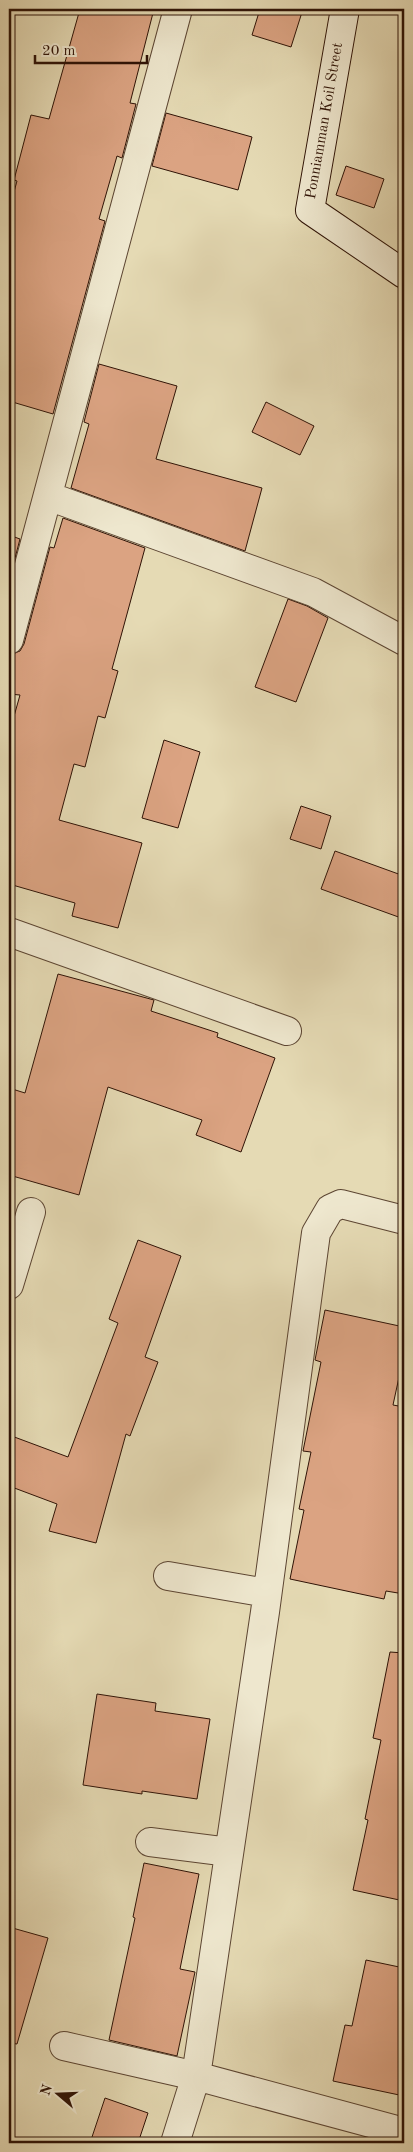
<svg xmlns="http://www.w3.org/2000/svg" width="413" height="2152" viewBox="0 0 413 2152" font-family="'Old Standard TT',serif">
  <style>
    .building { fill: #dba382; stroke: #2f1306 }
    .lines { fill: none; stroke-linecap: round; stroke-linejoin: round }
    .street-casing { stroke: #5c4532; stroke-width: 30 }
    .secondary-casing { stroke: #2f1306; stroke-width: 30 }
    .street { stroke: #eee7ce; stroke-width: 28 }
    .secondary { stroke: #eee7ce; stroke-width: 28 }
    .labels { text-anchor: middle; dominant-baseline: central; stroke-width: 5; stroke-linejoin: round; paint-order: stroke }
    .street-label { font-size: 15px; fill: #2f1306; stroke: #eee7ce }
  </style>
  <rect width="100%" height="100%" fill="#e5dab4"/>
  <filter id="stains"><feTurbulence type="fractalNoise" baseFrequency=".004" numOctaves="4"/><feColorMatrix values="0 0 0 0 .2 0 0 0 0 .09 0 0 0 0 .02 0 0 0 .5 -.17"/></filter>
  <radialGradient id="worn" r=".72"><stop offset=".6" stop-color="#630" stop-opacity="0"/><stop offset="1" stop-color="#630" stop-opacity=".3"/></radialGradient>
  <path class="building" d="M 80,9 L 154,9 L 130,103 L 136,104 L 122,158 L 117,156 L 99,219 L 105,221 L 53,414 L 9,401 L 9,210 L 17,181 L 14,180 L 31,115 L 49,119 Z
    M 260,9 L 303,9 L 291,47 L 252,35 Z
    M 166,113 L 252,137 L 238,190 L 152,166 Z
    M 346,166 L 384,179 L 374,208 L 336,195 Z
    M 99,364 L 177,386 L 156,459 L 262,488 L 245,551 L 71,488 L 89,424 L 84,422 Z
    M 266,402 L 314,426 L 300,455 L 252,432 Z
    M 63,518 L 145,548 L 112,669 L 118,671 L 105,718 L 98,716 L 85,767 L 74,764 L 59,820 L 142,843 L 118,928 L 72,916 L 75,903 L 9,884 L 9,734 L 20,695 L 9,694 L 9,655 L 20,651 L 24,644 L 50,547 L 54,548 Z
    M 9,535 L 20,539 L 9,581 Z
    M 288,599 L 307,606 L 328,618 L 296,702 L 255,687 Z
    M 164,740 L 200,752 L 178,828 L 142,818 Z
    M 301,806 L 331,816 L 321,849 L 290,839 Z
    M 335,851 L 404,876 L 404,919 L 321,889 Z
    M 58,974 L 154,1000 L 151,1011 L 218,1033 L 217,1037 L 275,1058 L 241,1152 L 196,1135 L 202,1120 L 108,1087 L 79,1195 L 9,1175 L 9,1088 L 25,1093 Z
    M 138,1240 L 181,1256 L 145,1357 L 158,1362 L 130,1436 L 126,1434 L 96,1543 L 49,1531 L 57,1504 L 9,1486 L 9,1435 L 68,1457 L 118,1323 L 109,1319 Z
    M 325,1310 L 404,1327 L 404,1354 L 393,1405 L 404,1407 L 404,1594 L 386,1591 L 384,1599 L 290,1579 L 304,1510 L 299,1509 L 311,1452 L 303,1451 L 321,1362 L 315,1360 Z
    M 390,1652 L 404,1653 L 404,1901 L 353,1890 L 368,1820 L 365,1819 L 381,1740 L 373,1738 Z
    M 97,1694 L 156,1703 L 155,1711 L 210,1719 L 197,1799 L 142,1791 L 142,1794 L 83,1785 Z
    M 144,1863 L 199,1874 L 180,1969 L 195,1972 L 177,2056 L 109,2040 L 135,1918 L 133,1917 Z
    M 9,1927 L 48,1938 L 17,2044 L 9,2043 Z
    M 366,1960 L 404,1968 L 404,2096 L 333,2081 L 345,2025 L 352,2026 Z
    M 105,2098 L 148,2113 L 138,2143 L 90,2143 Z"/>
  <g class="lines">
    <defs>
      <path id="street" d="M 48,496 L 313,592 L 404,641
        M 9,640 L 178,9
        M 9,932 L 287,1031
        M 404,1220 L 341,1204 L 330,1209 L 316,1233 L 265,1612 L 196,2076 L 404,2132
        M 9,1285 L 31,1212
        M 168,1576 L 267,1593
        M 150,1842 L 229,1852
        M 64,2046 L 196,2076 L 175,2143"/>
      <path id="secondary" d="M 345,9 L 310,210 L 404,274"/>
    </defs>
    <use href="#street" class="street-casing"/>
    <use href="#secondary" class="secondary-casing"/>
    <use href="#street" class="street"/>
    <use href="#secondary" class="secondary"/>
  </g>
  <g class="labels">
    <g class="street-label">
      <text transform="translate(325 121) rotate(-80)">Ponniamman Koil Street</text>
    </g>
  </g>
  <rect width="413" height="2152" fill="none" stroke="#e5dab4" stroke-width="30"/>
  <rect x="10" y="10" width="393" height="2132" fill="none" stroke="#2f1306" stroke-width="2.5"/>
  <rect x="15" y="15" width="383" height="2122" fill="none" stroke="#2f1306"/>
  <g transform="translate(58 2094) rotate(289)" stroke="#eee7ce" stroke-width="4" paint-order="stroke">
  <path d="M0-4L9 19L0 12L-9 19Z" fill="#2f1306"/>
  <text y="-8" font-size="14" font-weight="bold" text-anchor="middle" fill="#2f1306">N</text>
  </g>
  <path d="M35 55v8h112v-8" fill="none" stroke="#2f1306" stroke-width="2.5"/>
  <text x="42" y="55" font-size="15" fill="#2f1306" stroke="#eee7ce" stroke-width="4" paint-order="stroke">20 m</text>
  <rect width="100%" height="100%" filter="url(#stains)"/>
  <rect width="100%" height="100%" fill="url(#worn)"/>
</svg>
